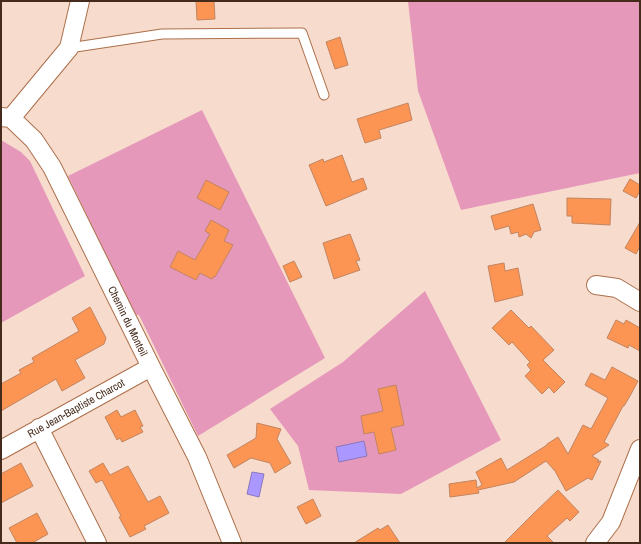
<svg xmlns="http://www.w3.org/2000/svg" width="641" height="544" viewBox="0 0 641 544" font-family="'Archivo Narrow',sans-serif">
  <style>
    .green { fill: #e698bb }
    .water { fill: #aa97ff; stroke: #8c77bb }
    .building { fill: #fc9454; stroke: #c2845f }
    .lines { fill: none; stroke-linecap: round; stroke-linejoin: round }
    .service-casing { stroke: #ac6f4b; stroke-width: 11 }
    .minor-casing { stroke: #ac6f4b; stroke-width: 20 }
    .service { stroke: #fff; stroke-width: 9 }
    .minor { stroke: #fff; stroke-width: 18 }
    .labels { text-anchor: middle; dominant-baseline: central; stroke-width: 4; stroke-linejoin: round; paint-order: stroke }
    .street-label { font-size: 11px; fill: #452b1c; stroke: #fff }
  </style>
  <rect width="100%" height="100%" fill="#f7dccd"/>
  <path class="green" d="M 408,1 L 640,1 L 640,173 L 461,210 L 418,91 Z
    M 202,110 L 325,358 L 198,436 L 139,315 L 135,315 L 68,176 Z
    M 1,140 L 21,152 L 30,161 L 85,276 L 1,323 Z
    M 425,291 L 501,440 L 401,494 L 309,490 L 298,446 L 270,409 L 343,362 Z"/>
  <path class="water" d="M 364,441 L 367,456 L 339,462 L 336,447 Z
    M 252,472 L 264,474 L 259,497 L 247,494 Z"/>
  <path class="building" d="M 196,1 L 214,1 L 215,19 L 197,20 Z
    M 340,37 L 348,65 L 335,69 L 326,42 Z
    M 408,103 L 412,120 L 379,130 L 381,138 L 365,143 L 357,119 Z
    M 342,155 L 352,182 L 363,178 L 367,189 L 326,206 L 309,165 L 323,159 L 324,162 Z
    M 630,179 L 640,185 L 640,191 L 636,198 L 623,191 Z
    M 206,180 L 229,192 L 220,210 L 197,198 Z
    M 567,198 L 611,199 L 610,225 L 572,223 L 572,216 L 567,216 Z
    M 533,204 L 541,230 L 534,232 L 531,238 L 526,234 L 519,237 L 518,232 L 511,234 L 509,226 L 495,230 L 491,216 Z
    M 211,220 L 229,230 L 224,241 L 233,245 L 215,277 L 214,276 L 212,279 L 200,273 L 196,280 L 170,267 L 178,251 L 195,260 L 210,234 L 205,231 Z
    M 640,222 L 640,246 L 636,254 L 625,248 Z
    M 350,234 L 360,260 L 356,261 L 360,270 L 334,279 L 323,243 Z
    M 294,261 L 302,277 L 290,282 L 283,266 Z
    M 504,263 L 505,271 L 518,268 L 523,295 L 495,302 L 488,266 Z
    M 90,307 L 106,338 L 104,344 L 75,360 L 85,378 L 62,391 L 56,379 L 1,411 L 1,384 L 21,373 L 19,370 L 34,362 L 32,358 L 79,331 L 72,318 Z
    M 511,310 L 529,328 L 531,326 L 554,350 L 543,360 L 565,382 L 554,393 L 549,387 L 542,394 L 525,376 L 531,370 L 527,365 L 530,362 L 512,342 L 509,345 L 492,328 Z
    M 616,320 L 624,324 L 626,320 L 640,328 L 640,351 L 629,345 L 628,348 L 607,338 Z
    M 612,367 L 638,381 L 630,396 L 624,406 L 623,406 L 604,442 L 609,445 L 592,456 L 599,460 L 597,462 L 601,461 L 592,480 L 588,478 L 566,491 L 555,471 L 546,461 L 514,482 L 478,490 L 479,493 L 450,497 L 449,484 L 476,480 L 477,488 L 482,485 L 476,472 L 501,458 L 507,470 L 547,445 L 547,444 L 558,437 L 568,454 L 583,425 L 591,429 L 608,398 L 585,385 L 591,373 L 605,380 Z
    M 396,385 L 404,425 L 391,428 L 396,450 L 379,454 L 374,432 L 364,434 L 361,416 L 383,411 L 378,389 Z
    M 117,410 L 121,417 L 135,410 L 143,426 L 140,427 L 143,432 L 122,442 L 120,438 L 117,440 L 105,417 Z
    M 257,423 L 281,429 L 277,439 L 291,463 L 275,473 L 270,463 L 251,458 L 234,468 L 227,455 L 256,438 Z
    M 21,463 L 33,486 L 1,503 L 1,474 Z
    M 103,463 L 110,475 L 128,466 L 148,502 L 160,496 L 169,513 L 144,526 L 146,529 L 130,537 L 119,517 L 121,516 L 102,480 L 96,483 L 89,471 Z
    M 558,490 L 579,512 L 570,521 L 567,518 L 547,536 L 554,543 L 504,543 L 533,514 Z
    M 313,499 L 321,516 L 306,524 L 297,507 Z
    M 37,513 L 48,534 L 32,543 L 17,543 L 9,528 Z
    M 388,525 L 400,543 L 354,543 L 378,528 L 380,530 Z"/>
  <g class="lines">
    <defs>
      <path id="service" d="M 69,48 L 162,34 L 302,33 L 324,95"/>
      <path id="minor" d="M 1,117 L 11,118 L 34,140 L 52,167 L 151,367 L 197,457 L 232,543
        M 11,118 L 69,48 L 80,1
        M 596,285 L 617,288 L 640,302
        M 39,428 L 97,543
        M 1,450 L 151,367
        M 595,543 L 611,522 L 640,449"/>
    </defs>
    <use href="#service" class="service-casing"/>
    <use href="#minor" class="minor-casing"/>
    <use href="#service" class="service"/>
    <use href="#minor" class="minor"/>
  </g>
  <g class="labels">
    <g class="street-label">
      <text transform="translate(128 321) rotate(64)">Chemin du Monteil</text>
      <text transform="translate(76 408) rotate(-29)">Rue Jean-Baptiste Charcot</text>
    </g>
  </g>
  <rect width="641" height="544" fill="none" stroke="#452b1c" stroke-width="4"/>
</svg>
